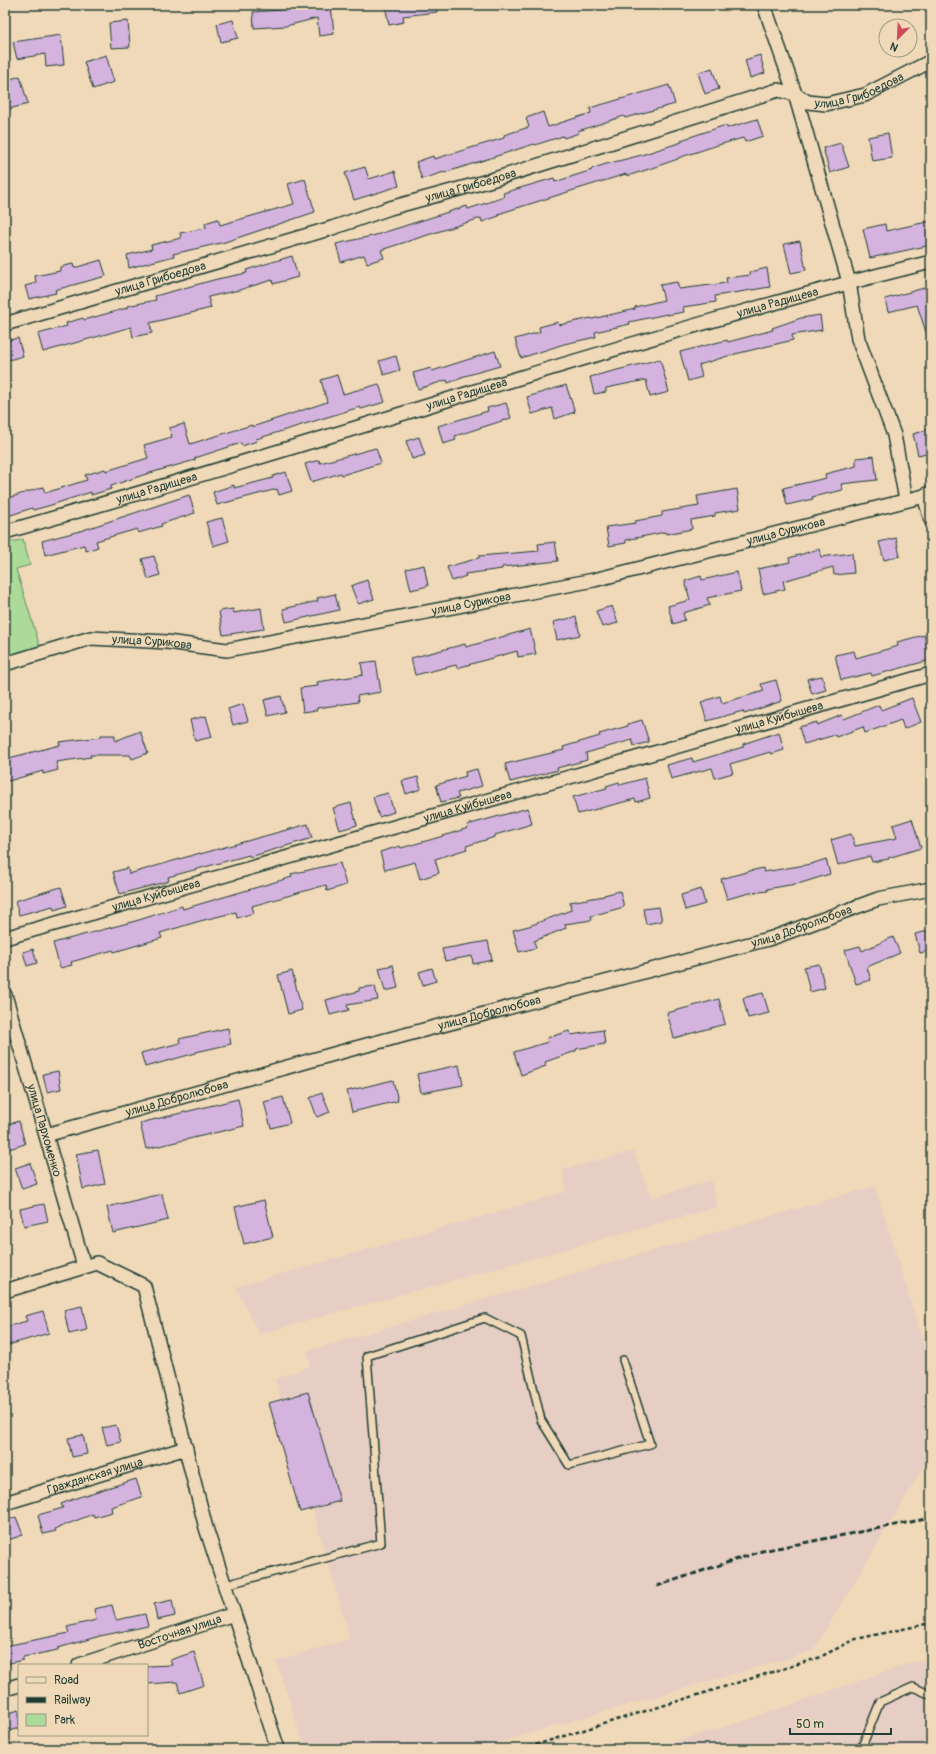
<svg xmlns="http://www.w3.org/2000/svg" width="936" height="1754" viewBox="0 0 936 1754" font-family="Pangolin,sans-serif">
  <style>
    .built { fill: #e7cec4 }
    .green { fill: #abda99; stroke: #658c66 }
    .building { fill: #d4b3df; stroke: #1f3d34 }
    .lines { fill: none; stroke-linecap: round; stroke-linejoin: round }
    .service-casing { stroke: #1f3d34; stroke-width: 10 }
    .minor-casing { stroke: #1f3d34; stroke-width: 16 }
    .path { stroke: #1f3d34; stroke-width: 2.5; stroke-dasharray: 4 3; stroke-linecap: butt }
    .service { stroke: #efd9b8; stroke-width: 7 }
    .minor { stroke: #efd9b8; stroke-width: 13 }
    .rail { stroke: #1f3d34; stroke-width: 3; stroke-dasharray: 6 3; stroke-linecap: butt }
    .labels { text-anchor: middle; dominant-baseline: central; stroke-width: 4; stroke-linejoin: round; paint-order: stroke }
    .street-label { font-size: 12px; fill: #1f3d34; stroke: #efd9b8 }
  </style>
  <rect width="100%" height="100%" fill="#efd9b8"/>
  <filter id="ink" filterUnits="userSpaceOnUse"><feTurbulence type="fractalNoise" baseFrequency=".025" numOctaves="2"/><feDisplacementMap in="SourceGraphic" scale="8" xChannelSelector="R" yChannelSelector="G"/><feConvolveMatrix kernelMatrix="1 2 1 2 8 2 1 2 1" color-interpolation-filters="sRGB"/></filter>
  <g filter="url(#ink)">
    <path class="built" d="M 634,1151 L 651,1198 L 711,1180 L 718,1207 L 259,1334 L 236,1287 L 566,1192 L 563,1169 Z
      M 875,1186 L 931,1368 L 931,1455 L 813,1651 L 475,1749 L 305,1749 L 276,1661 L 350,1639 L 275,1379 L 310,1366 L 307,1351 Z
      M 931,1658 L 931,1749 L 648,1749 L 741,1722 L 907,1664 Z"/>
    <path class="green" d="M 23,539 L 30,565 L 16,569 L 41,650 L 5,661 L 5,544 Z"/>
    <path class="building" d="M 301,5 L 331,5 L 334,34 L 319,36 L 317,18 L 286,26 L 254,28 L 253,12 L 280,10 Z
      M 385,5 L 436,5 L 437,12 L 403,16 L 404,22 L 389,25 Z
      M 233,20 L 238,38 L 221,42 L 217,24 Z
      M 128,21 L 130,47 L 111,48 L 109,23 Z
      M 61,35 L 64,65 L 46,67 L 45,54 L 17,59 L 13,42 Z
      M 106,55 L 114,82 L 93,89 L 84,62 Z
      M 760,55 L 765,73 L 750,78 L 745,60 Z
      M 712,68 L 719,89 L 705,94 L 698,73 Z
      M 20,76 L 28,104 L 5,110 L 5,81 Z
      M 669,85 L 675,104 L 625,118 L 624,116 L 578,131 L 579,133 L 564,138 L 563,136 L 535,145 L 534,144 L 444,173 L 444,172 L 422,179 L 416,162 L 433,156 L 434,159 L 504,138 L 504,135 L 529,127 L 526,118 L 543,112 L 548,127 L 591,113 L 590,108 Z
      M 757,119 L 763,136 L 745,142 L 743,138 L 718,145 L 678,158 L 678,159 L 643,171 L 627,176 L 626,174 L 571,191 L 498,214 L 499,216 L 482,222 L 481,218 L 412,240 L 381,250 L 384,258 L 367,263 L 364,255 L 341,262 L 336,244 L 376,235 L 467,206 L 468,209 L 504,197 L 503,193 L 554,178 L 555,182 L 592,170 L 591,169 L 606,164 L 638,156 L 682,142 L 681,140 L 726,125 L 727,128 Z
      M 888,133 L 892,158 L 872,161 L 868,137 Z
      M 841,143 L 849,167 L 830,173 L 823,148 Z
      M 365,167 L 369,179 L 395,171 L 399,186 L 354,200 L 345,173 Z
      M 305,179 L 315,212 L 225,242 L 173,254 L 174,256 L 129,268 L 127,255 L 152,249 L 151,245 L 181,238 L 180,233 L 206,228 L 205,223 L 218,219 L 220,225 L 294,204 L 288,184 Z
      M 931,221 L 931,245 L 870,258 L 863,229 L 885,224 L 886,231 Z
      M 800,241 L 806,270 L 791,273 L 784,244 Z
      M 292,256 L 298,277 L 273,284 L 272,280 L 239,290 L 208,297 L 211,308 L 150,323 L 152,333 L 133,337 L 131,327 L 43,352 L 38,334 L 67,326 L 66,323 L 83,318 L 84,320 L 127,308 L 127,306 L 156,300 L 155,296 L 217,279 L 247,273 L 246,270 Z
      M 101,260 L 106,276 L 55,290 L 56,293 L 29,299 L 25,286 L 36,283 L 35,276 L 60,271 L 60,267 L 73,264 L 74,268 Z
      M 767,268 L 770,287 L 715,296 L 716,302 L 683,307 L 684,312 L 667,315 L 667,314 L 629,322 L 630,324 L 595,332 L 596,337 L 564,344 L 521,358 L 515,339 L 540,332 L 539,327 L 558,322 L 559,325 L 591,318 L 592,319 L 635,309 L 635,307 L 664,300 L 660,285 L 677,282 L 679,289 L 727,283 L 726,278 L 751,275 L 750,272 Z
      M 931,286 L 931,341 L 929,341 L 917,305 L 888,312 L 885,299 Z
      M 820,315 L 822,330 L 792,335 L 793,340 L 731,355 L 699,365 L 702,377 L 688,381 L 680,352 L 727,340 L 728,342 L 773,330 L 772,328 L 801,318 Z
      M 18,338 L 23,356 L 5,361 L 5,341 Z
      M 495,351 L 500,366 L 461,377 L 462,378 L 448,383 L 447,380 L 418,389 L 413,373 L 431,368 L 432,371 Z
      M 396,356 L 400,370 L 384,375 L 379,361 Z
      M 660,359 L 669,392 L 650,397 L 646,380 L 606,388 L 606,392 L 594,394 L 590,377 Z
      M 337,375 L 343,394 L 379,384 L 385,402 L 361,409 L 360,407 L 256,439 L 257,441 L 242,446 L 241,443 L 195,458 L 195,460 L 143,475 L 111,486 L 111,489 L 91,495 L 91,492 L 48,506 L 33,510 L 32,508 L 5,517 L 5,499 L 43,487 L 45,493 L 87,480 L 85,475 L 105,469 L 106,471 L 148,458 L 144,445 L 172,437 L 169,428 L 184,424 L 190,444 L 252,425 L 252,427 L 327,402 L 321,380 Z
      M 566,385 L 575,412 L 555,419 L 552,408 L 532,414 L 527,397 Z
      M 506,403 L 511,418 L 455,436 L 456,440 L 443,444 L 438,426 L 488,411 L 487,408 Z
      M 931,429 L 931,452 L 918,455 L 913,434 Z
      M 419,437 L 425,455 L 412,459 L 406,441 Z
      M 376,448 L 381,463 L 342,475 L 341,473 L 311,482 L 305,464 L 319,460 L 320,463 Z
      M 874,456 L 877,480 L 841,484 L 843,490 L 812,497 L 813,499 L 787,505 L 783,488 L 826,478 L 825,474 L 856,466 L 856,458 Z
      M 286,472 L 292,491 L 279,495 L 277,489 L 217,505 L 213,492 L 234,485 L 234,488 L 273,478 L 273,476 Z
      M 737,489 L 740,509 L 715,513 L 715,516 L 691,520 L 692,529 L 666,534 L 665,532 L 626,540 L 626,543 L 609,546 L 606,527 L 636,523 L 635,521 L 662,516 L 662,512 L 699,506 L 697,496 Z
      M 189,495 L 195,513 L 161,524 L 162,526 L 138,533 L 137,529 L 96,541 L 98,547 L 86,551 L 84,545 L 45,555 L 42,541 L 80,531 Z
      M 222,518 L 229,541 L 213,546 L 206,522 Z
      M 896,538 L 900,556 L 884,560 L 879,542 Z
      M 555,542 L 558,561 L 502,567 L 502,569 L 465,574 L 466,576 L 452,581 L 447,567 L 479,558 L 479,556 L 539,551 L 538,544 Z
      M 819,549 L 821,557 L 852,553 L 854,573 L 834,575 L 833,567 L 783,581 L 785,589 L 763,594 L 758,569 L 790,562 L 789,558 Z
      M 154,556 L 160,575 L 148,579 L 142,559 Z
      M 424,565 L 428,586 L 411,590 L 406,569 Z
      M 737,572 L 741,591 L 707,598 L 710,605 L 683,613 L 685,620 L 673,624 L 668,606 L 690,600 L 685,581 L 701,576 L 702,580 Z
      M 367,580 L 374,599 L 358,604 L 351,586 Z
      M 335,594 L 339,610 L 286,622 L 283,609 L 318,601 L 317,598 Z
      M 612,606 L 618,623 L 602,627 L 596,611 Z
      M 261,608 L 264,629 L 223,635 L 219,611 L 233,609 L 234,613 Z
      M 576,617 L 580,635 L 557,640 L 553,622 Z
      M 530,629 L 536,654 L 518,657 L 517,651 L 457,668 L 456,665 L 415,675 L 411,658 L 465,644 L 466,647 Z
      M 924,635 L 930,660 L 872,676 L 871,673 L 841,680 L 835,655 L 854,651 L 856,658 L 898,646 L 897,642 Z
      M 376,661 L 381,692 L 357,696 L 358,702 L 317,708 L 317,710 L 303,712 L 300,688 L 318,686 L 317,682 L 363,675 L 361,663 Z
      M 822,676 L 826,690 L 812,694 L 807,679 Z
      M 776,680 L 782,701 L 744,714 L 743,711 L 707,721 L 701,702 L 720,696 L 722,703 L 764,691 L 761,684 Z
      M 281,696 L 285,712 L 268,716 L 264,700 Z
      M 912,698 L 921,722 L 904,729 L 901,720 L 865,733 L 863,727 L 836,737 L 835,735 L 804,744 L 799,727 L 817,722 L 817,725 L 842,715 L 844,719 L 879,705 L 881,710 Z
      M 243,704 L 248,721 L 233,725 L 228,709 Z
      M 206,716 L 212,737 L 195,741 L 190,720 Z
      M 642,720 L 649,742 L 634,746 L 632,740 L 586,753 L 587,760 L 557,768 L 558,770 L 510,782 L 505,764 L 564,750 L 563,747 L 600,736 L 599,734 L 628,726 L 628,724 Z
      M 140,731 L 148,753 L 132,759 L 130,755 L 90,755 L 91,757 L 56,762 L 58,770 L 43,774 L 43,771 L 5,782 L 5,759 L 60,745 L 59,742 L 101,737 L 101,735 L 115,735 L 115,741 Z
      M 779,732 L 784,750 L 771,754 L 770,752 L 730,764 L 733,773 L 715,778 L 712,768 L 671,779 L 667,765 L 692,758 L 693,762 L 743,747 L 743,744 Z
      M 477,769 L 482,786 L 457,793 L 459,798 L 441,802 L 436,785 L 466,776 L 465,772 Z
      M 418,777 L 421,789 L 406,794 L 402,781 Z
      M 645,778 L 650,798 L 636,802 L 635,799 L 578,814 L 573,797 L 607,788 L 606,786 L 619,782 L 620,785 Z
      M 388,793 L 394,812 L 379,817 L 373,797 Z
      M 351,803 L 357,825 L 340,830 L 333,808 Z
      M 528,808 L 532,824 L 495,835 L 495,837 L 466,846 L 467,849 L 435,859 L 439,873 L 420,879 L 415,862 L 385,870 L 380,852 L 400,846 L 401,848 L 440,837 L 468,828 L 467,825 Z
      M 912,819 L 921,848 L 888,858 L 889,859 L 872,862 L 870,856 L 838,865 L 831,840 L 851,834 L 855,846 L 897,838 L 893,825 Z
      M 308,824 L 312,838 L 250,857 L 249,855 L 168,877 L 169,881 L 120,894 L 113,872 L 128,868 L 129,874 L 200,853 L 200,854 Z
      M 826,859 L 830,874 L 801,883 L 767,889 L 768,891 L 750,893 L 727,899 L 721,879 L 750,871 L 763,868 L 764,872 L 811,864 Z
      M 340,863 L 346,885 L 327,891 L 326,885 L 252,906 L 254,913 L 237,918 L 236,912 L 200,921 L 160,933 L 162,938 L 114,952 L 113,950 L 71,962 L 72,965 L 60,968 L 53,943 L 139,920 L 182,906 L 183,909 L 292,877 L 291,874 Z
      M 61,887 L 67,906 L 54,910 L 53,906 L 19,915 L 15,901 Z
      M 701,889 L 705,904 L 685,910 L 681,895 Z
      M 620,891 L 624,907 L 591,916 L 592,920 L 565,924 L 566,928 L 534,941 L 536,948 L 519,952 L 513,930 L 529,926 L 571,910 L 570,902 L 604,896 L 604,895 Z
      M 659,907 L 662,921 L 646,924 L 643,909 Z
      M 928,931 L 931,950 L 920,953 L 915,934 Z
      M 893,937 L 900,953 L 867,967 L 871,980 L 856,984 L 845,950 L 860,946 L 862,951 Z
      M 488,941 L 492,960 L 473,964 L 472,956 L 445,961 L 442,949 Z
      M 33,949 L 37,963 L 27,966 L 23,952 Z
      M 819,964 L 825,988 L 810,992 L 804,967 Z
      M 393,965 L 398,988 L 385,991 L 379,968 Z
      M 432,968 L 436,981 L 423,985 L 419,972 Z
      M 292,971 L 302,1010 L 288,1014 L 278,975 Z
      M 375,986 L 378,1000 L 347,1005 L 349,1010 L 330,1015 L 326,1000 L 359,991 L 359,988 Z
      M 763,993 L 769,1013 L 748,1018 L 743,998 Z
      M 719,999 L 725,1024 L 674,1038 L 667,1013 Z
      M 228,1028 L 231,1044 L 196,1052 L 196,1053 L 145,1067 L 141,1053 L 180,1043 L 179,1039 Z
      M 603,1030 L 605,1044 L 576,1049 L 576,1051 L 545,1062 L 546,1066 L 521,1075 L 514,1052 L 548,1042 L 547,1038 L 569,1031 L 571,1035 Z
      M 459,1065 L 463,1085 L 421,1093 L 417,1074 Z
      M 58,1071 L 61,1089 L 47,1092 L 43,1074 Z
      M 393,1080 L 398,1101 L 352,1112 L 347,1091 Z
      M 322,1093 L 330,1112 L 317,1117 L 310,1098 Z
      M 283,1097 L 290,1123 L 271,1128 L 264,1102 Z
      M 238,1099 L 244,1126 L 146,1149 L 140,1123 Z
      M 19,1121 L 25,1144 L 9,1149 L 5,1137 L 5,1125 Z
      M 98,1150 L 105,1184 L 83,1189 L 76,1154 Z
      M 30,1163 L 37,1184 L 22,1189 L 15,1168 Z
      M 162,1194 L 168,1220 L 113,1233 L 107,1207 Z
      M 264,1200 L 273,1237 L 244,1244 L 235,1207 Z
      M 44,1204 L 48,1221 L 24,1226 L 20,1209 Z
      M 82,1306 L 87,1330 L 69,1334 L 64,1310 Z
      M 43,1311 L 49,1333 L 5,1346 L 5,1327 L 27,1321 L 25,1316 Z
      M 308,1392 L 340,1501 L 300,1512 L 269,1403 Z
      M 116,1425 L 121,1442 L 107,1445 L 102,1428 Z
      M 83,1435 L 87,1454 L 72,1457 L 68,1438 Z
      M 136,1479 L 142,1497 L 111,1507 L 112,1512 L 94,1517 L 93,1514 L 55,1529 L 56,1531 L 43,1534 L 38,1515 L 63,1508 L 61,1504 L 76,1498 Z
      M 16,1517 L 23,1535 L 5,1541 L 5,1521 Z
      M 172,1600 L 175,1616 L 157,1620 L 154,1604 Z
      M 112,1605 L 116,1620 L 145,1614 L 148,1626 L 100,1636 L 58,1648 L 58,1650 L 23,1657 L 23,1660 L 6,1664 L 5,1646 L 69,1633 L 67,1627 L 96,1620 L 94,1609 Z
      M 194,1652 L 204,1685 L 180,1693 L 177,1682 L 147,1684 L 147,1666 L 172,1665 L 170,1660 Z
      M 19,1710 L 19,1728 L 5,1732 L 5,1714 Z"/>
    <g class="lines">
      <defs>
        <path id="service" d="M 225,1585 L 381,1543 L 367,1356 L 485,1318 L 521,1336 L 541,1420 L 569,1465 L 650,1444 L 623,1360
          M 861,1749 L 880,1702 L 913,1687 L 931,1695"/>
        <g id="minor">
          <path d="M 764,5 L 795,94 L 849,282 L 858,339 L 894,435 L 906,500"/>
          <path id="s1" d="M 5,324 L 332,228 L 390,208 L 488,181 L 778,90 L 795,94 L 808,102 L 826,104 L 865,95 L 931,61"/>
          <path d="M 924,496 L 931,520"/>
          <path id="s2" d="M 5,532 C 163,487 321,439 479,390 C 629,345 779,299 931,262"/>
          <path id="s3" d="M 5,664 L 91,638 L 167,642 L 227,650 L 594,580 L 924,496 L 931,492"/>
          <path id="s4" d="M 5,938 L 931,674"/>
          <path id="s5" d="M 5,995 L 84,1266"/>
          <path id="s6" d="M 46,1135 L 348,1050 L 772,938 L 878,899 L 931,889"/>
          <path d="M 5,1291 L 97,1263 L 144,1286 L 206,1528 L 278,1749"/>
          <path id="s7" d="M 5,1503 L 186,1448"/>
          <path id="s8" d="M 79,1665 L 234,1614"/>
          <path d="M 5,1689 L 19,1685"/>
        </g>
      </defs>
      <use href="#service" class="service-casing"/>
      <use href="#minor" class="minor-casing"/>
      <path class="path" d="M 522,1749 L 818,1658 L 856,1639 L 931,1623"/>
      <use href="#service" class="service"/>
      <use href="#minor" class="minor"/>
      <path class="rail" d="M 657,1586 L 762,1551 L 931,1518"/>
    </g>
  </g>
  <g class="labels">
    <g class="street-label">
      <text stroke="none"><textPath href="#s1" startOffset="894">улица Грибоедова</textPath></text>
      <text stroke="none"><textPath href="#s1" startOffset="486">улица Грибоедова</textPath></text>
      <text stroke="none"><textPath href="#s1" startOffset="162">улица Грибоедова</textPath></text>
      <text stroke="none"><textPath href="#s2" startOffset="806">улица Радищева</textPath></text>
      <text stroke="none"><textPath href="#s2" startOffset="482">улица Радищева</textPath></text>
      <text stroke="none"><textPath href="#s2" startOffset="158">улица Радищева</textPath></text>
      <text stroke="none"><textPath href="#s3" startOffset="798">улица Сурикова</textPath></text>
      <text stroke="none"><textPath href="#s3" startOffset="475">улица Сурикова</textPath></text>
      <text stroke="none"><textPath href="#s3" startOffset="151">улица Сурикова</textPath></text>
      <text stroke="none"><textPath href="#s4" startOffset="805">улица Куйбышева</textPath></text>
      <text stroke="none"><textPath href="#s4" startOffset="481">улица Куйбышева</textPath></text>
      <text stroke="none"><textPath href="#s4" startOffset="157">улица Куйбышева</textPath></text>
      <text stroke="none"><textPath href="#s6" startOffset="784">улица Добролюбова</textPath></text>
      <text stroke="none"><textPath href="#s6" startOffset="460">улица Добролюбова</textPath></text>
      <text stroke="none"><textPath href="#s6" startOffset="136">улица Добролюбова</textPath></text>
      <text stroke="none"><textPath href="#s5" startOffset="141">улица Пархоменко</textPath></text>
      <text stroke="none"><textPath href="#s7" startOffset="94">Гражданская улица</textPath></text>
      <text stroke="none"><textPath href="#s8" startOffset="106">Восточная улица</textPath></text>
    </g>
  </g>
  <rect width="936" height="1754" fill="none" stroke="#efd9b8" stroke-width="20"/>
  <rect x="10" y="10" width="916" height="1734" fill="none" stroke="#1f3d34" stroke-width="1.5" filter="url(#ink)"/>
  <rect x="18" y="1664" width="130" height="72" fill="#efd9b8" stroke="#9c9b83"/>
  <rect x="26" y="1677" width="20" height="6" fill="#efd9b8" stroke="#9c9b83"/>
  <text x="54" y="1684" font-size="12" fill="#1f3d34">Road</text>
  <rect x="26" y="1697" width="20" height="6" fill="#1f3d34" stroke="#9c9b83"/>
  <text x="54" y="1704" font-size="12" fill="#1f3d34">Railway</text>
  <rect x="26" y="1714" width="20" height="12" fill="#abda99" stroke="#9c9b83"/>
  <text x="54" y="1724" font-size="12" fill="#1f3d34">Park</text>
  <g transform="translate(898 38) rotate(204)"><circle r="19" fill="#efd9b8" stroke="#9c9b83"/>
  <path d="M0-3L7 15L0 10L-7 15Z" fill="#d1495b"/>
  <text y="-6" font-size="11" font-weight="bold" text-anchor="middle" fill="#1f3d34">N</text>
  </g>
  <path d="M790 1728v6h101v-6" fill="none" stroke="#1f3d34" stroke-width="2"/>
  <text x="796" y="1728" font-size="12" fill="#1f3d34" stroke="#efd9b8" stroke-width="3" paint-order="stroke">50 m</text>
</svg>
